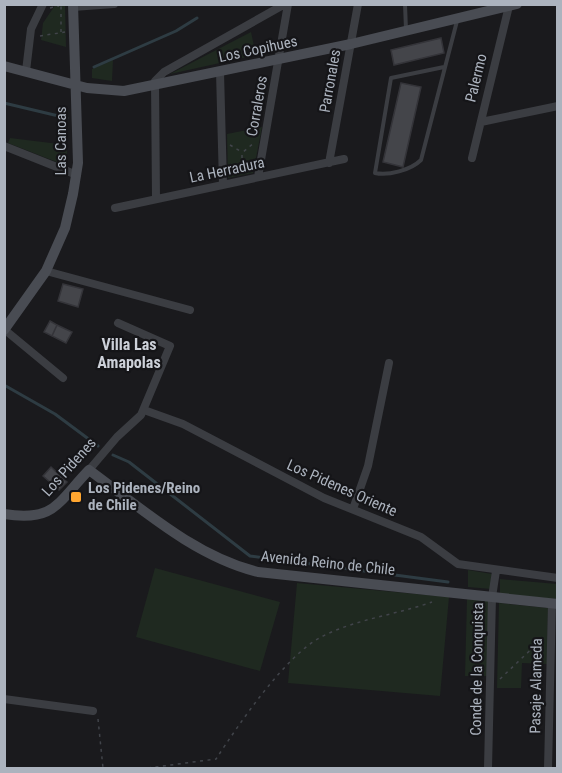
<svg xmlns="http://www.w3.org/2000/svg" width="562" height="773" viewBox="0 0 562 773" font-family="'Roboto Condensed',sans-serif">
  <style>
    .green { fill: #1f2920 }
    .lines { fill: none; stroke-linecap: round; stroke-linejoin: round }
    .stream { stroke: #2e3c43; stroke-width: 3 }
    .building { fill: #44454a; stroke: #343439; stroke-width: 1.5 }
    .path { stroke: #41444a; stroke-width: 1.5; stroke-dasharray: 3 4.5; stroke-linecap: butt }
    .lane { stroke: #3b3d42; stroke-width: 4 }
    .street { stroke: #3b3d42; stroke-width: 8 }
    .secondary { stroke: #494c53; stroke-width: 10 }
    .poi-dot { fill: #ffa630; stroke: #151518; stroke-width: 2 }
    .labels { text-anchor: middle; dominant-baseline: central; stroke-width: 4.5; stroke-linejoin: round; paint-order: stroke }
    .street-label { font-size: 15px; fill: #acb3be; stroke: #151518 }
    .poi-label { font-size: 15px; font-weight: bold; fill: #acb3be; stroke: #151518; text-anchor: start }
    .neighbourhood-label { font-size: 16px; font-weight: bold; fill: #cdd1d9; stroke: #151518 }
  </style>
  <rect width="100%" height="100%" fill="#1a1a1d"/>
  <path class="green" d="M 56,4 L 65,5 L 66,47 L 41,40 L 43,23 Z
    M 251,32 L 256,55 L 170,74 Z
    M 113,60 L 112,81 L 92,78 L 92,69 Z
    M 262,127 L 253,173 L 228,178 L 227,134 Z
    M 10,138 L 67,145 L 67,166 L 8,143 Z
    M 155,568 L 280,602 L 260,671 L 136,637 Z
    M 468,570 L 492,574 L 491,589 L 468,587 Z
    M 500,579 L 557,584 L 557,599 L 500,594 Z
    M 297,583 L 449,597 L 440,696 L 288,683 Z
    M 467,599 L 490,601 L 488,676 L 465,676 Z
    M 499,603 L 548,608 L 547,664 L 522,663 L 521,688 L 497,688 Z"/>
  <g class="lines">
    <path class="stream" d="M 94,67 L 176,31 L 197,18
      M 4,103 L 67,118
      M 4,385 L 55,414 L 98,446
      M 113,455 L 129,462 L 250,556 L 448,582"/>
  </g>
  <path class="building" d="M 441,38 L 444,53 L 394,65 L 391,50 Z
    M 401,83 L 421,87 L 403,167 L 383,162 Z
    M 63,284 L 83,289 L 78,307 L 58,301 Z
    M 50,321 L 57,325 L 52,336 L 44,332 Z
    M 57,325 L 72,332 L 66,343 L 52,336 Z
    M 51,467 L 67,482 L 59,490 L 43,476 Z"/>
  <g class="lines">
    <path class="path" d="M 50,8 L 59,6
      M 61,32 L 61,4
      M 40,36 L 65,32
      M 230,145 L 242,152
      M 242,173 L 242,153 L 255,142
      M 500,679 L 542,639
      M 98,719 L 103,768
      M 148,768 L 216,759 C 239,724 285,656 321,637 C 356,619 395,615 432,602"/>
    <path class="lane" d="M 405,4 L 406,30
      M 444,67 L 391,78 L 375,173 C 388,176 411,170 421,160 L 457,21"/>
    <path class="street" d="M 73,7 L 114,4
      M 26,71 L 31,29 L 43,4
      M 220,72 L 223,184
      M 481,122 L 558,106
      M 4,146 L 77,175
      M 472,158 L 509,6
      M 329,163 L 358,4
      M 258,177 L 288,4
      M 156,199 L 155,81 L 164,72 L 285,4
      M 115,208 L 344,159
      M 46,271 L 190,310
      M 5,330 L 63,378
      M 144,410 L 183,424 L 324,498 L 421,537 L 458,564 L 558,578
      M 89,470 L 117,437 L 141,415 L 170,346 L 118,323
      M 353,509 L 368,466 L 389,363
      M 4,699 L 93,711
      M 488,768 L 492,597 L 496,571
      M 548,768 L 552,603"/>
    <path class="secondary" d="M 4,66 L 87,88 L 124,91 L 351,44 L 517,4
      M 4,330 L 46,271 L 65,228 L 73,194 L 78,163 L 73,4
      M 4,514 C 55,522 57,503 89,470 C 141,508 194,556 258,572 L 558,604"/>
  </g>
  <rect class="poi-dot" x="70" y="491" width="12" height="12" rx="3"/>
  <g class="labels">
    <g class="street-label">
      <text transform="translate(258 49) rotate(-12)">Los Copihues</text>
      <text transform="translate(476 78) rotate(-76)">Palermo</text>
      <text transform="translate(330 81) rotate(-80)">Parronales</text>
      <text transform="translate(257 106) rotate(-80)">Corraleros</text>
      <text transform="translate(61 141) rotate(-90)">Las Canoas</text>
      <text transform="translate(227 170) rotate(-12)">La Herradura</text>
      <text transform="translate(69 467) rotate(-48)">Los Pidenes</text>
      <text transform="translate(342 488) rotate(24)">Los Pidenes Oriente</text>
      <text transform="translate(328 563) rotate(6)">Avenida Reino de Chile</text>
      <text transform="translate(477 669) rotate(-89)">Conde de la Conquista</text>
      <text transform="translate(536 686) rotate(-89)">Pasaje Alameda</text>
    </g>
    <g class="poi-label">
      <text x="88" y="488">Los Pidenes/Reino<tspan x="88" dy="17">de Chile</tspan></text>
    </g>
    <g class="neighbourhood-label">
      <text x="129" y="344">Villa Las<tspan x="129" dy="18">Amapolas</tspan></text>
    </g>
  </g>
  <rect width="562" height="773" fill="none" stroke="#acb3be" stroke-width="12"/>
</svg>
